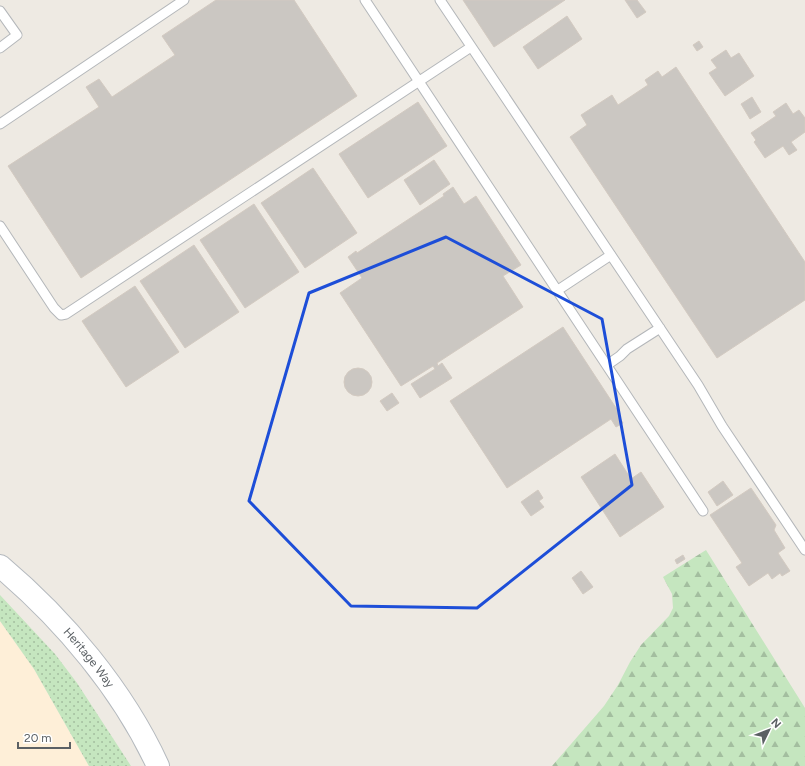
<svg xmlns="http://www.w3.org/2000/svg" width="805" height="766" viewBox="0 0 805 766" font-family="Figtree,sans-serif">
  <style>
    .commercial { fill: #feefd8 }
    .green { fill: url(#green-dots) }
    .forest { fill: url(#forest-firs) }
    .building { fill: #cbc7c2; stroke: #d3cac1 }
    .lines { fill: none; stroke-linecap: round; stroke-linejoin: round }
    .lane-casing { stroke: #b4b7ba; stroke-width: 11 }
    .secondary-casing { stroke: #b4b9be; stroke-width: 24 }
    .lane { stroke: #fff; stroke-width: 9 }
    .secondary { stroke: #fff; stroke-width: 22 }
    .marked { fill: none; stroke: #1d4ed8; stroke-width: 3; stroke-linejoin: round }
    .labels { text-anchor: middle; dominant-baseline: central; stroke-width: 3; stroke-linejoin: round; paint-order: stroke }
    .street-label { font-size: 12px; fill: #5b6064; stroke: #fff }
  </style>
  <defs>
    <pattern id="green-dots" width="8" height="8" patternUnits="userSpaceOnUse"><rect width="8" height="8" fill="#c5e6bf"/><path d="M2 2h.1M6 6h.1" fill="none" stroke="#a3be9f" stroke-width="1.8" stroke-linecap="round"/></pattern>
    <pattern id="forest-firs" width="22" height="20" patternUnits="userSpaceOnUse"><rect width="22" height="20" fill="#c5e6bf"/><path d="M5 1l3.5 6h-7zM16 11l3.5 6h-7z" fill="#a3be9f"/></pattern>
  </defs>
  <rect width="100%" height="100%" fill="#eeeae3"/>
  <path class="commercial" d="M 0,621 L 34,669 L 89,766 L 0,766 Z"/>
  <path class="green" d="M 0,595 L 55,654 L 77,683 L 131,766 L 89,766 L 34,669 L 0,621 Z"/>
  <path class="forest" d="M 706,550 L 805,708 L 805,766 L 552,766 L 604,706 L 618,685 L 630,662 L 641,645 L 669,616 L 673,608 L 672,594 L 663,577 Z"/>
  <path class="building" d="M 216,0 L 294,0 L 357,96 L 81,278 L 8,166 L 99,107 L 86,87 L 99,79 L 112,97 L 175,55 L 162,36 Z
    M 463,0 L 565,0 L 494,47 Z
    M 625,0 L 637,0 L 646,12 L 637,18 Z
    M 567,16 L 582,39 L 538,69 L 523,47 Z
    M 699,41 L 703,47 L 697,51 L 693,45 Z
    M 726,50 L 731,58 L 739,53 L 754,76 L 725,96 L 709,73 L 717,68 L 711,60 Z
    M 676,67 L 805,262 L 805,300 L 717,358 L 570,137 L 587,125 L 581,115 L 612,95 L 618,105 L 648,85 L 645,80 L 658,71 L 662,77 Z
    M 752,97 L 761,112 L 750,119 L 741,104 Z
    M 418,102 L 447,146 L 368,198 L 339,154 Z
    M 786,103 L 793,114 L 799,110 L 805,118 L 805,132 L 791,142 L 797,150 L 789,155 L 783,146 L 765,158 L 754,142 L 756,140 L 751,133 L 776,116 L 773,112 Z
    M 434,160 L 450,184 L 420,205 L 404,180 Z
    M 313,168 L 357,233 L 305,268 L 261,203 Z
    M 453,187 L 464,204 L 476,196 L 521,265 L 503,276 L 523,307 L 437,363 L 438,366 L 442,363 L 452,378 L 420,398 L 411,384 L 435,369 L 433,366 L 401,386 L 340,293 L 362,278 L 348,257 L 356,251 L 357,253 L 444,196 L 443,194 Z
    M 254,204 L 299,272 L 245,308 L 200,240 Z
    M 194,245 L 239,312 L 185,348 L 140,281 Z
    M 135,286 L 179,352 L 126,387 L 82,321 Z
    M 563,327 L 620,414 L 618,415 L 623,423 L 616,427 L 611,419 L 507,488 L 450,401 Z
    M344 382a14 14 0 1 1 28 0a14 14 0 1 1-28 0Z
    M 392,393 L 399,403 L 387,411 L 380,401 Z
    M 615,454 L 631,479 L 641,472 L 664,507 L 620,537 L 581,477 Z
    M 723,481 L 733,495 L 717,506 L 708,492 Z
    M 751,488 L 776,525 L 774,530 L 785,548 L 778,553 L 790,571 L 782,576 L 780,573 L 772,579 L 768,573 L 749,586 L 736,567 L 742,563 L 710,515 Z
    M 538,490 L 543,498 L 539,501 L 544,507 L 531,516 L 521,502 Z
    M 683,555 L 685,559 L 677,564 L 675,560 Z
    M 581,571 L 593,587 L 583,594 L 572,578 Z"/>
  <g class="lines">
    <defs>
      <path id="lane" d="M 365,0 L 703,511
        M 440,0 L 698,385 L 722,426 L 805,550
        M 0,11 L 17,35 L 0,48
        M 0,124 L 184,0
        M 0,226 L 54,308 L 61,315 L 66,314 L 471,47
        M 558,290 L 611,255
        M 607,365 L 620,356 L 627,349 L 660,328"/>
      <g id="secondary">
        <path id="s1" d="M 0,566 C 64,620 123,690 158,766"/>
      </g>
    </defs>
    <use href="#lane" class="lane-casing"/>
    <use href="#secondary" class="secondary-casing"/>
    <use href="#lane" class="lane"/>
    <use href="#secondary" class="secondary"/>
  </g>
  <path class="marked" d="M 446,237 L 602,319 L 632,485 L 477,608 L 351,606 L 249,501 L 309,293 Z"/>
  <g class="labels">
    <g class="street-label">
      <text stroke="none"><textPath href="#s1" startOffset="128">Heritage Way</textPath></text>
    </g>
  </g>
  <g transform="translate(769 730) rotate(47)" stroke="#ffffff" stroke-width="3" paint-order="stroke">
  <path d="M0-3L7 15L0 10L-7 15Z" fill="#5b6064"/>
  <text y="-6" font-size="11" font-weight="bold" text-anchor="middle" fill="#5b6064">N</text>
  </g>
  <path d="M18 742v6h52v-6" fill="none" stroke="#5b6064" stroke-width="2"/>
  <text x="24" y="742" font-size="12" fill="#5b6064" stroke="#ffffff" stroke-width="3" paint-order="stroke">20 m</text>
</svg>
